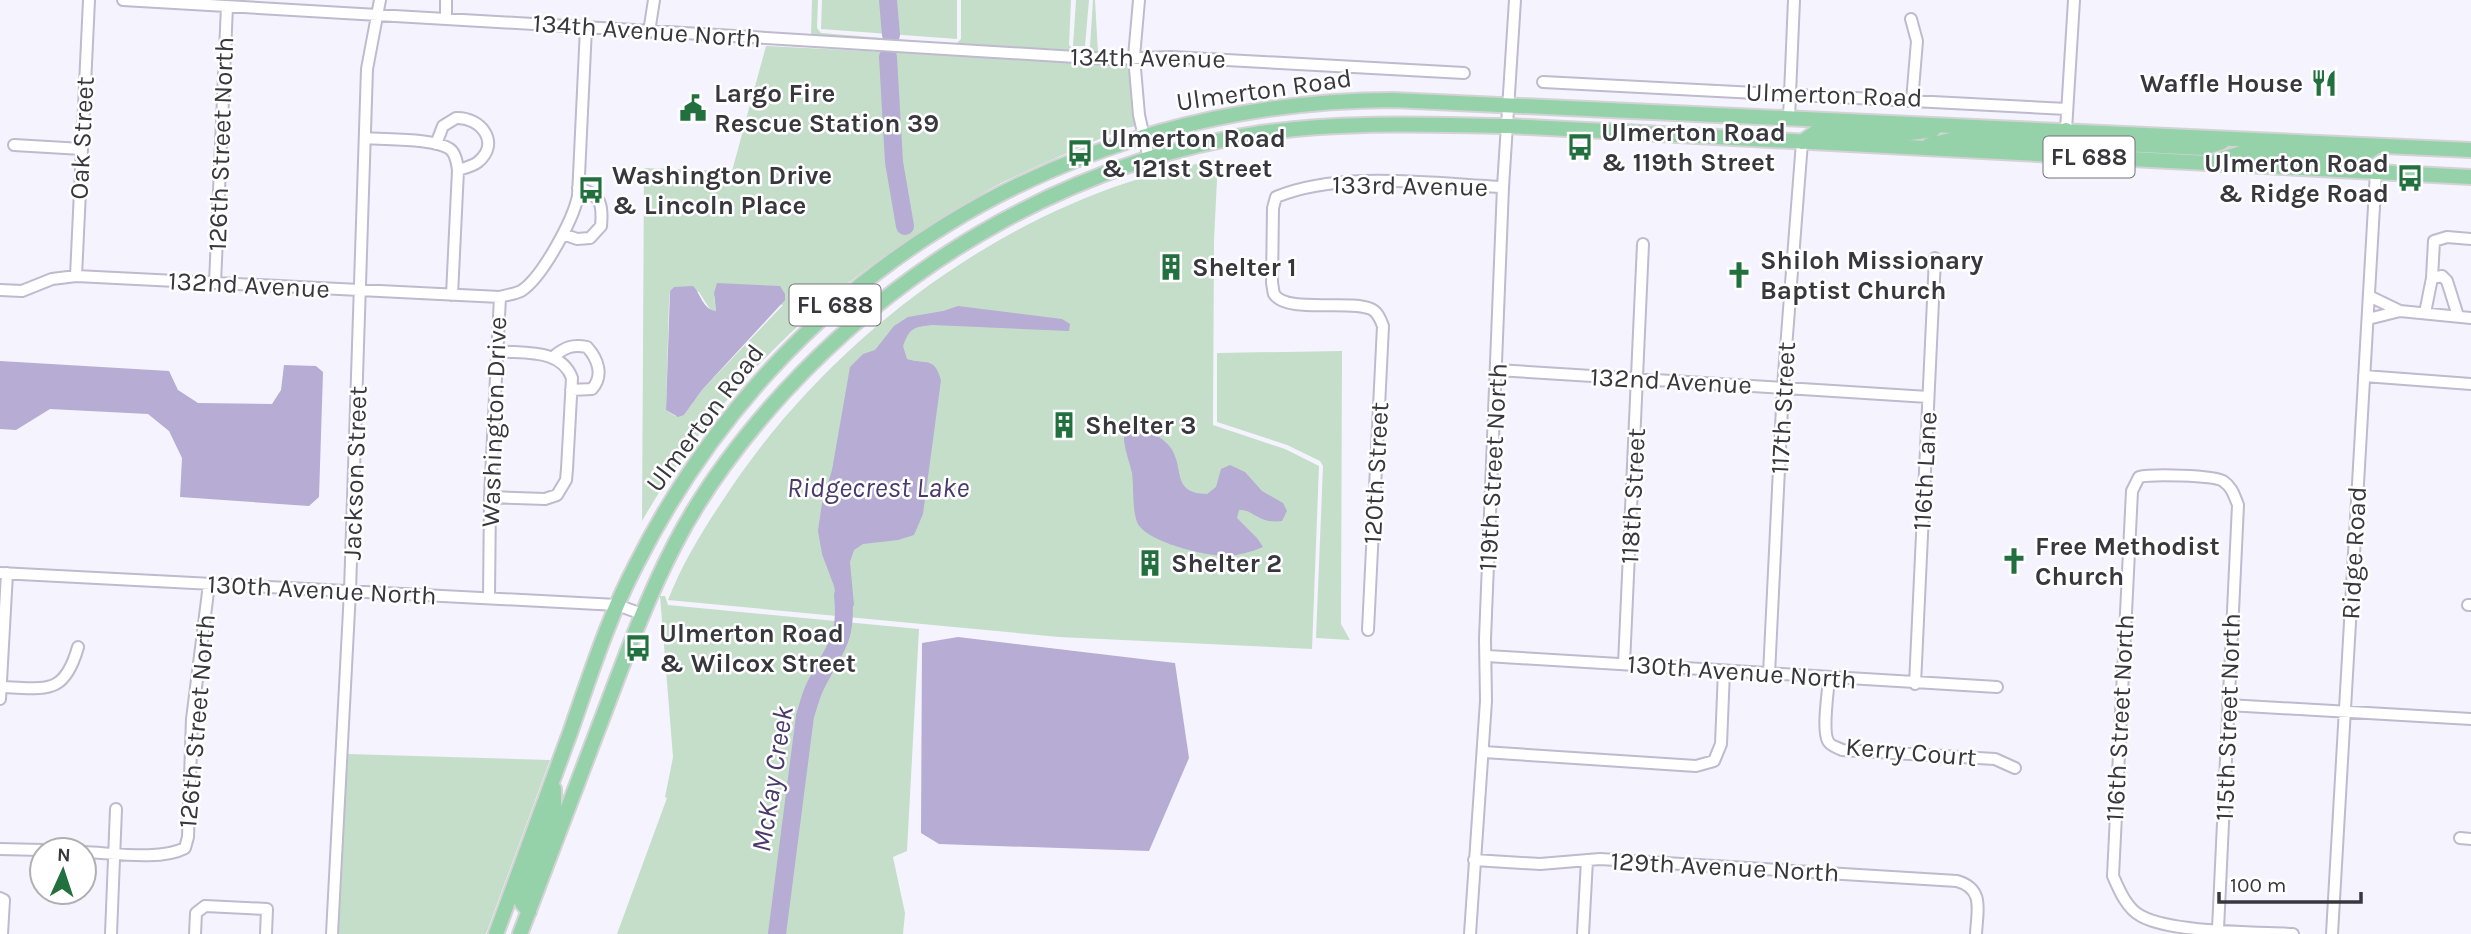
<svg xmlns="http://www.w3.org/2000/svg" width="2471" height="934" viewBox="0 0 2471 934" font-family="Karla,sans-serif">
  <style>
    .green { fill: #c5deca; fill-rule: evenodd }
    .water { fill: #b6acd4 }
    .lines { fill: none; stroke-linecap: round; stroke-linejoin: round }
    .river { stroke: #b6acd4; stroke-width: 18 }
    .minor-casing { stroke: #bfbacd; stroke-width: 14 }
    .major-casing { stroke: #d3d3d5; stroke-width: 18 }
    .minor { stroke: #fff; stroke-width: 10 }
    .major { stroke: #95d1a9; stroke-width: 14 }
    .labels { text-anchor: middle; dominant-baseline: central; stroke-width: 5; stroke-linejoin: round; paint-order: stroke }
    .shield { fill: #fff; stroke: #747378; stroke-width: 2 }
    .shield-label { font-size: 24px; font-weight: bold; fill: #39373e }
    .street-label { font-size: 26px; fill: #39373e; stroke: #fff }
    .poi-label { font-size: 26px; font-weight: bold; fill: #39373e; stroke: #fff; text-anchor: start }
    .water-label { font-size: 28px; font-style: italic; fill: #49396d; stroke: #fff }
  </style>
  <rect width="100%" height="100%" fill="#f5f3fe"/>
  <path class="green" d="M 812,0 L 818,0 L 817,28 L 821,33 L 956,44 L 961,39 L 961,0 L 1071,0 L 1069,45 L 1073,50 L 1085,51 L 1090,46 L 1093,0 L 1095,0 L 1098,53 L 811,35 Z
    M 822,0 L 957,0 L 957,39 L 821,29 Z
    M 1076,0 L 1089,0 L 1085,46 L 1073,46 Z
    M 766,46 L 1130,64 L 1136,126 L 1122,129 C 1082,147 1041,164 1001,183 C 982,193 964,205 946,216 C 821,290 715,394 642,521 L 644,168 L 732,171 ZM 674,287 L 699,292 L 711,311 L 716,311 L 714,297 L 716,290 L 783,305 L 702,390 L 684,415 L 675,416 L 666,410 L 669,301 L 670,291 Z
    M 1218,159 L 1214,241 L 1213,425 L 1285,449 L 1319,466 L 1312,649 L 1059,637 L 668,600 C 684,559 708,522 733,485 C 825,350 970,235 1126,183 C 1156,173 1187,166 1218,159 Z
    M 1342,351 L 1341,624 L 1350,640 L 1316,638 L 1323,466 L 1320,461 L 1287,445 L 1217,422 L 1217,353 Z
    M 660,596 L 665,596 L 668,605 L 919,629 L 907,851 L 893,857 L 905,913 L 903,934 L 617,934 L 667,798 L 665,797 L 673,757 Z
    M 348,754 L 550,760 L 486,934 L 337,934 Z"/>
  <path class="water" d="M 717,283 L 780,286 L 785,294 L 785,300 L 702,390 L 684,415 L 678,417 L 666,410 L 670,291 L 674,287 L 693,286 C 701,294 703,310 716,311 L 714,293 Z
    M 958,306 L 1062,319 L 1070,324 L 1069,331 L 933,325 C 914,327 910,327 903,346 L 907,359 C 927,365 934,356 941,380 L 923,514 L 914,535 L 898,540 L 863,544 L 854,550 L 850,562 L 854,605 L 845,617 L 838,608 L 834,586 L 822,554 L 818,531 L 822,503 L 832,470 L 850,367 L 863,354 L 875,350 L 894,326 L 908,317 L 943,311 Z
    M 0,361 L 169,371 L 178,390 L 198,403 L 272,404 L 281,390 L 284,365 L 316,366 L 323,372 L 319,497 L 309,506 L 180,497 L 182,458 L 169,431 L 148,414 L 50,409 L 16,430 L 0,429 Z
    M 1129,422 C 1143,427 1162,436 1171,448 C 1185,470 1171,493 1207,494 L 1216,487 L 1221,469 L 1230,465 L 1245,472 L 1262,491 L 1283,503 L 1287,511 L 1282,521 C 1257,524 1254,509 1239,510 L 1237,518 L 1257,538 L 1263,547 C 1251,552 1240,555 1226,556 C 1206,556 1145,542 1137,522 C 1132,508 1134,488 1132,473 C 1128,456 1121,442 1125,425 Z
    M 958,637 L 1175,663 L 1189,758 L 1149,851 L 939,844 L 921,833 L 922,643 Z"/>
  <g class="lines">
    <path class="river" d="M 888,0 L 891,35
      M 888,57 L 894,162 L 905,226
      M 777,934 L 805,716 C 808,707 810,698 814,689 C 832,650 848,643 843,595"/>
    <defs>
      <path id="minor" d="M 123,0 C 451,18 780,39 1108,59 L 1172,57 L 1464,73
        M 1139,0 L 1134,57 L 1139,115 L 1149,159
        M 446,17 L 446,0
        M 1911,19 L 1917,41 L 1912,101
        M 649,32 L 654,0
        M 1543,82 L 2067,109
        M 1789,118 L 1794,0
        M 2066,130 L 2074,0
        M 365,138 C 385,140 434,138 450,149 C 456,154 457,163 458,170 L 452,295
        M 436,144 L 443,126 L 456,118 C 481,117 501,143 478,162 C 473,166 465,168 458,170
        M 14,145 L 82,149
        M 563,234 L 577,239 L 590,238 L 601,226 C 603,204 601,194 578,188
        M 76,276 L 89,0
        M 2432,278 L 2434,241 L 2447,237 L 2471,239
        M 215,283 L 227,6
        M 0,290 L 22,291 L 52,279 L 76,276 L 500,297
        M 2369,296 L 2400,311 L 2471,318
        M 2425,313 L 2432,278 L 2442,276 L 2447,281 L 2458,316
        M 2368,319 L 2400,311
        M 553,357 C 565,347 573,344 587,347 C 598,359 604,376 592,389 L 571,390
        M 1497,370 L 1928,397
        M 2364,376 L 2471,384
        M 490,497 L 545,499 L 557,495 L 566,480 L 567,469 L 572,378 C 561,348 524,354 497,351
        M 0,573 L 617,605 L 642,614
        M 489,598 L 490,497 L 500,297 C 506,295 515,294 521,291 C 542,278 573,220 578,196 L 586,28
        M 2468,605 L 2471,605
        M 1368,630 L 1383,326 C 1380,319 1378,312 1371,309 C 1350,299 1286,314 1274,294 C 1273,291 1273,287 1272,283 L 1273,208 L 1276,197 C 1340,170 1435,184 1503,187
        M 1487,656 L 1997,687
        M 1624,664 L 1643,244
        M 1769,674 L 1783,387 L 1802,142
        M 1829,679 C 1828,692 1822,730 1828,741 C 1830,746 1837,747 1842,750 L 1995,759 L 2015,768
        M 1915,684 L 1935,258
        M 1,687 C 45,688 64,697 78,647
        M 0,699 L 7,573
        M 2228,705 L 2471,719
        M 1484,752 L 1696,766 L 1714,761 L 1721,744 L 1724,671
        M 2460,838 L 2471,839
        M 0,849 L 42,850
        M 84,852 C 112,853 161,861 185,848 L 188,837 L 192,719 L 209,584
        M 1474,860 L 1540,864 L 1600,859 L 1957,881 C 1985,889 1977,911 1976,934
        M 0,898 L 4,900 L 2,934
        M 2218,929 L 2238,505 C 2234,495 2232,487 2223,481 C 2213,475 2151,474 2139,477 L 2132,491 L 2113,876 C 2119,890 2127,909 2141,916 C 2172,933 2255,932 2293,934
        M 111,934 L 116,809
        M 195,934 L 196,913 L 205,906 L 267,909 L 266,934
        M 332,934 L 350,591 L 367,69 L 380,0
        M 1470,934 L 1486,701 L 1485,639 L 1503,187 L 1515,0
        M 1583,934 L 1587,860
        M 2332,934 L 2376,172"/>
      <path id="major" d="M 1802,142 L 1816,132 L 1826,130 L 1910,133 L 1933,130
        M 1929,145 L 1959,138 L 2051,141 L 2059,138 L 2066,130
        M 2061,155 L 2083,142 L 2203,148 L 2222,142
        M 2218,160 L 2242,153 L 2262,152 L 2361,157 L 2377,146
        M 529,912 L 522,903 L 554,810 L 554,789
        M 496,934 C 521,867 546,800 570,733 C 590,676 608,618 636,565 C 782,274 1069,101 1393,100 L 2471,150
        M 520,934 C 548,861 576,788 603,716 C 625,658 646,600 674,546 C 703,489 742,438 785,391 C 910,256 1078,160 1261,133 C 1344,121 1426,125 1509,126 L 2471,177"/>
    </defs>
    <use href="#minor" class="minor-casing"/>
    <use href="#major" class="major-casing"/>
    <use href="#minor" class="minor"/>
    <use href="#major" class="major"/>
  </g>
  <defs>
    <symbol id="restaurant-bare" viewBox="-9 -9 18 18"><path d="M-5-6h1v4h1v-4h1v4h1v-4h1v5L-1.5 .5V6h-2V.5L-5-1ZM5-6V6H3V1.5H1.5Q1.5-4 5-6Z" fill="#23703f" stroke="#fff" stroke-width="2.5" paint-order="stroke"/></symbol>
    <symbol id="civic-bare" viewBox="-9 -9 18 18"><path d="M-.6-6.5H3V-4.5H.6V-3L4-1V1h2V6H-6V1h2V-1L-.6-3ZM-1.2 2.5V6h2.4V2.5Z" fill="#23703f" stroke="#fff" stroke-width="2.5" paint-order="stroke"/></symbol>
    <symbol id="bus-bare" viewBox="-9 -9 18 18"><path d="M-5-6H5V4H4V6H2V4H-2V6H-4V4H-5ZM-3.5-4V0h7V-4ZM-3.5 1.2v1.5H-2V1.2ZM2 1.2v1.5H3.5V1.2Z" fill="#23703f" stroke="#fff" stroke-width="2.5" paint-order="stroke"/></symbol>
    <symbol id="building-bare" viewBox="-9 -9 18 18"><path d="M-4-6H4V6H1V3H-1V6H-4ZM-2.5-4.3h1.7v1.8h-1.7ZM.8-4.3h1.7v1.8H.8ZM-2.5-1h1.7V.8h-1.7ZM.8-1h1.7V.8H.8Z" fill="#23703f" stroke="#fff" stroke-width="2.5" paint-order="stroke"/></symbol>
    <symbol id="church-bare" viewBox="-9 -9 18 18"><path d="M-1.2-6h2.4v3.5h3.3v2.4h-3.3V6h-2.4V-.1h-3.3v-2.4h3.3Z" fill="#23703f" stroke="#fff" stroke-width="2.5" paint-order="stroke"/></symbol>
  </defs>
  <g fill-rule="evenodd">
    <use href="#restaurant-bare" x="2305" y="64" width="38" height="38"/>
    <use href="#civic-bare" x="674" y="89" width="38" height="38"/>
    <use href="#bus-bare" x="1561" y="128" width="38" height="38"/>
    <use href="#bus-bare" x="1061" y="134" width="38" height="38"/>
    <use href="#bus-bare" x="2391" y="159" width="38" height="38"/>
    <use href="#bus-bare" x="572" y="171" width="38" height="38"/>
    <use href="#building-bare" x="1152" y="248" width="38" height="38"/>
    <use href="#church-bare" x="1720" y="256" width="38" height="38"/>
    <use href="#building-bare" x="1045" y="406" width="38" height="38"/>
    <use href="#church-bare" x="1995" y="542" width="38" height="38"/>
    <use href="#building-bare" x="1131" y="544" width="38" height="38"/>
    <use href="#bus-bare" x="619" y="629" width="38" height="38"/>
  </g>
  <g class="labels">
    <g class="shield">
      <rect x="2043.5" y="136.5" width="91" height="41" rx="5"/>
      <rect x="789.5" y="284.5" width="91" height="41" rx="5"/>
    </g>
    <g class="shield-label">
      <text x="2089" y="157">FL 688</text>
      <text x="835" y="305">FL 688</text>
    </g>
    <g class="street-label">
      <text transform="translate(647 31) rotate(4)">134th Avenue North</text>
      <text transform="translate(1148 58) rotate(1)">134th Avenue</text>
      <text transform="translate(1264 90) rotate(-8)">Ulmerton Road</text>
      <text transform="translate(1834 95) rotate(2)">Ulmerton Road</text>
      <text transform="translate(82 138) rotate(-87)">Oak Street</text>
      <text transform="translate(221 144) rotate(-88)">126th Street North</text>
      <text transform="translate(1410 186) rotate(1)">133rd Avenue</text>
      <text transform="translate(249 285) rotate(3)">132nd Avenue</text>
      <text transform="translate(1671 381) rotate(3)">132nd Avenue</text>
      <text transform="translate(1783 408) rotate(-87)">117th Street</text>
      <text transform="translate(705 418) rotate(-53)">Ulmerton Road</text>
      <text transform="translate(494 422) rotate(-88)">Washington Drive</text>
      <text transform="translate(1493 467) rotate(-87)">119th Street North</text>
      <text transform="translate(1925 471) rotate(-87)">116th Lane</text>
      <text transform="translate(355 473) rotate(-88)">Jackson Street</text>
      <text transform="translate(1376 473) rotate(-87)">120th Street</text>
      <text transform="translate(1633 496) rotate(-87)">118th Street</text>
      <text transform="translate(2354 553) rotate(-87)">Ridge Road</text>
      <text transform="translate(322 590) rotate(3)">130th Avenue North</text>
      <text transform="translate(1742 672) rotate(4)">130th Avenue North</text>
      <text transform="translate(2228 717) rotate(-88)">115th Street North</text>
      <text transform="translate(2120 718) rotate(-87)">116th Street North</text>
      <text transform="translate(197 721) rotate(-85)">126th Street North</text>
      <text transform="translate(1911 752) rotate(5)">Kerry Court</text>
      <text transform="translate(1725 867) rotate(3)">129th Avenue North</text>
    </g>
    <g class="poi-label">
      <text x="2303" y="83" text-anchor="end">Waffle House</text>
      <text x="714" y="93">Largo Fire<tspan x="714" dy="30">Rescue Station 39</tspan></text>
      <text x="1601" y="132">Ulmerton Road<tspan x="1601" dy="30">&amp; 119th Street</tspan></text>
      <text x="1101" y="138">Ulmerton Road<tspan x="1101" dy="30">&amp; 121st Street</tspan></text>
      <text x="2389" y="163" text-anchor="end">Ulmerton Road<tspan x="2389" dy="30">&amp; Ridge Road</tspan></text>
      <text x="612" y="175">Washington Drive<tspan x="612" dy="30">&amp; Lincoln Place</tspan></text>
      <text x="1760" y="260">Shiloh Missionary<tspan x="1760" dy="30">Baptist Church</tspan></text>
      <text x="1192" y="267">Shelter 1</text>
      <text x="1085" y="425">Shelter 3</text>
      <text x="2035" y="546">Free Methodist<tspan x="2035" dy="30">Church</tspan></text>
      <text x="1171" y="563">Shelter 2</text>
      <text x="659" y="633">Ulmerton Road<tspan x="659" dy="30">&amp; Wilcox Street</tspan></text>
    </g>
    <g class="water-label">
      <text x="878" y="487">Ridgecrest Lake</text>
      <text transform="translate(772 779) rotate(-81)">McKay Creek</text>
    </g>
  </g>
  <g transform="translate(63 871) rotate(3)"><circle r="33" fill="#ffffff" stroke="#b0afb2" stroke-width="2"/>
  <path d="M0-5L12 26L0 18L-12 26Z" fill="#23703f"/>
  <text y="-10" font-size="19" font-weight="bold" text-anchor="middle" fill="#39373e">N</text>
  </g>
  <path d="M2219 892v10h142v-10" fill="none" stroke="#39373e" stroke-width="3.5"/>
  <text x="2230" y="892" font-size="21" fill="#39373e" stroke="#ffffff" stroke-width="5" paint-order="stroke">100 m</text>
</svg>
